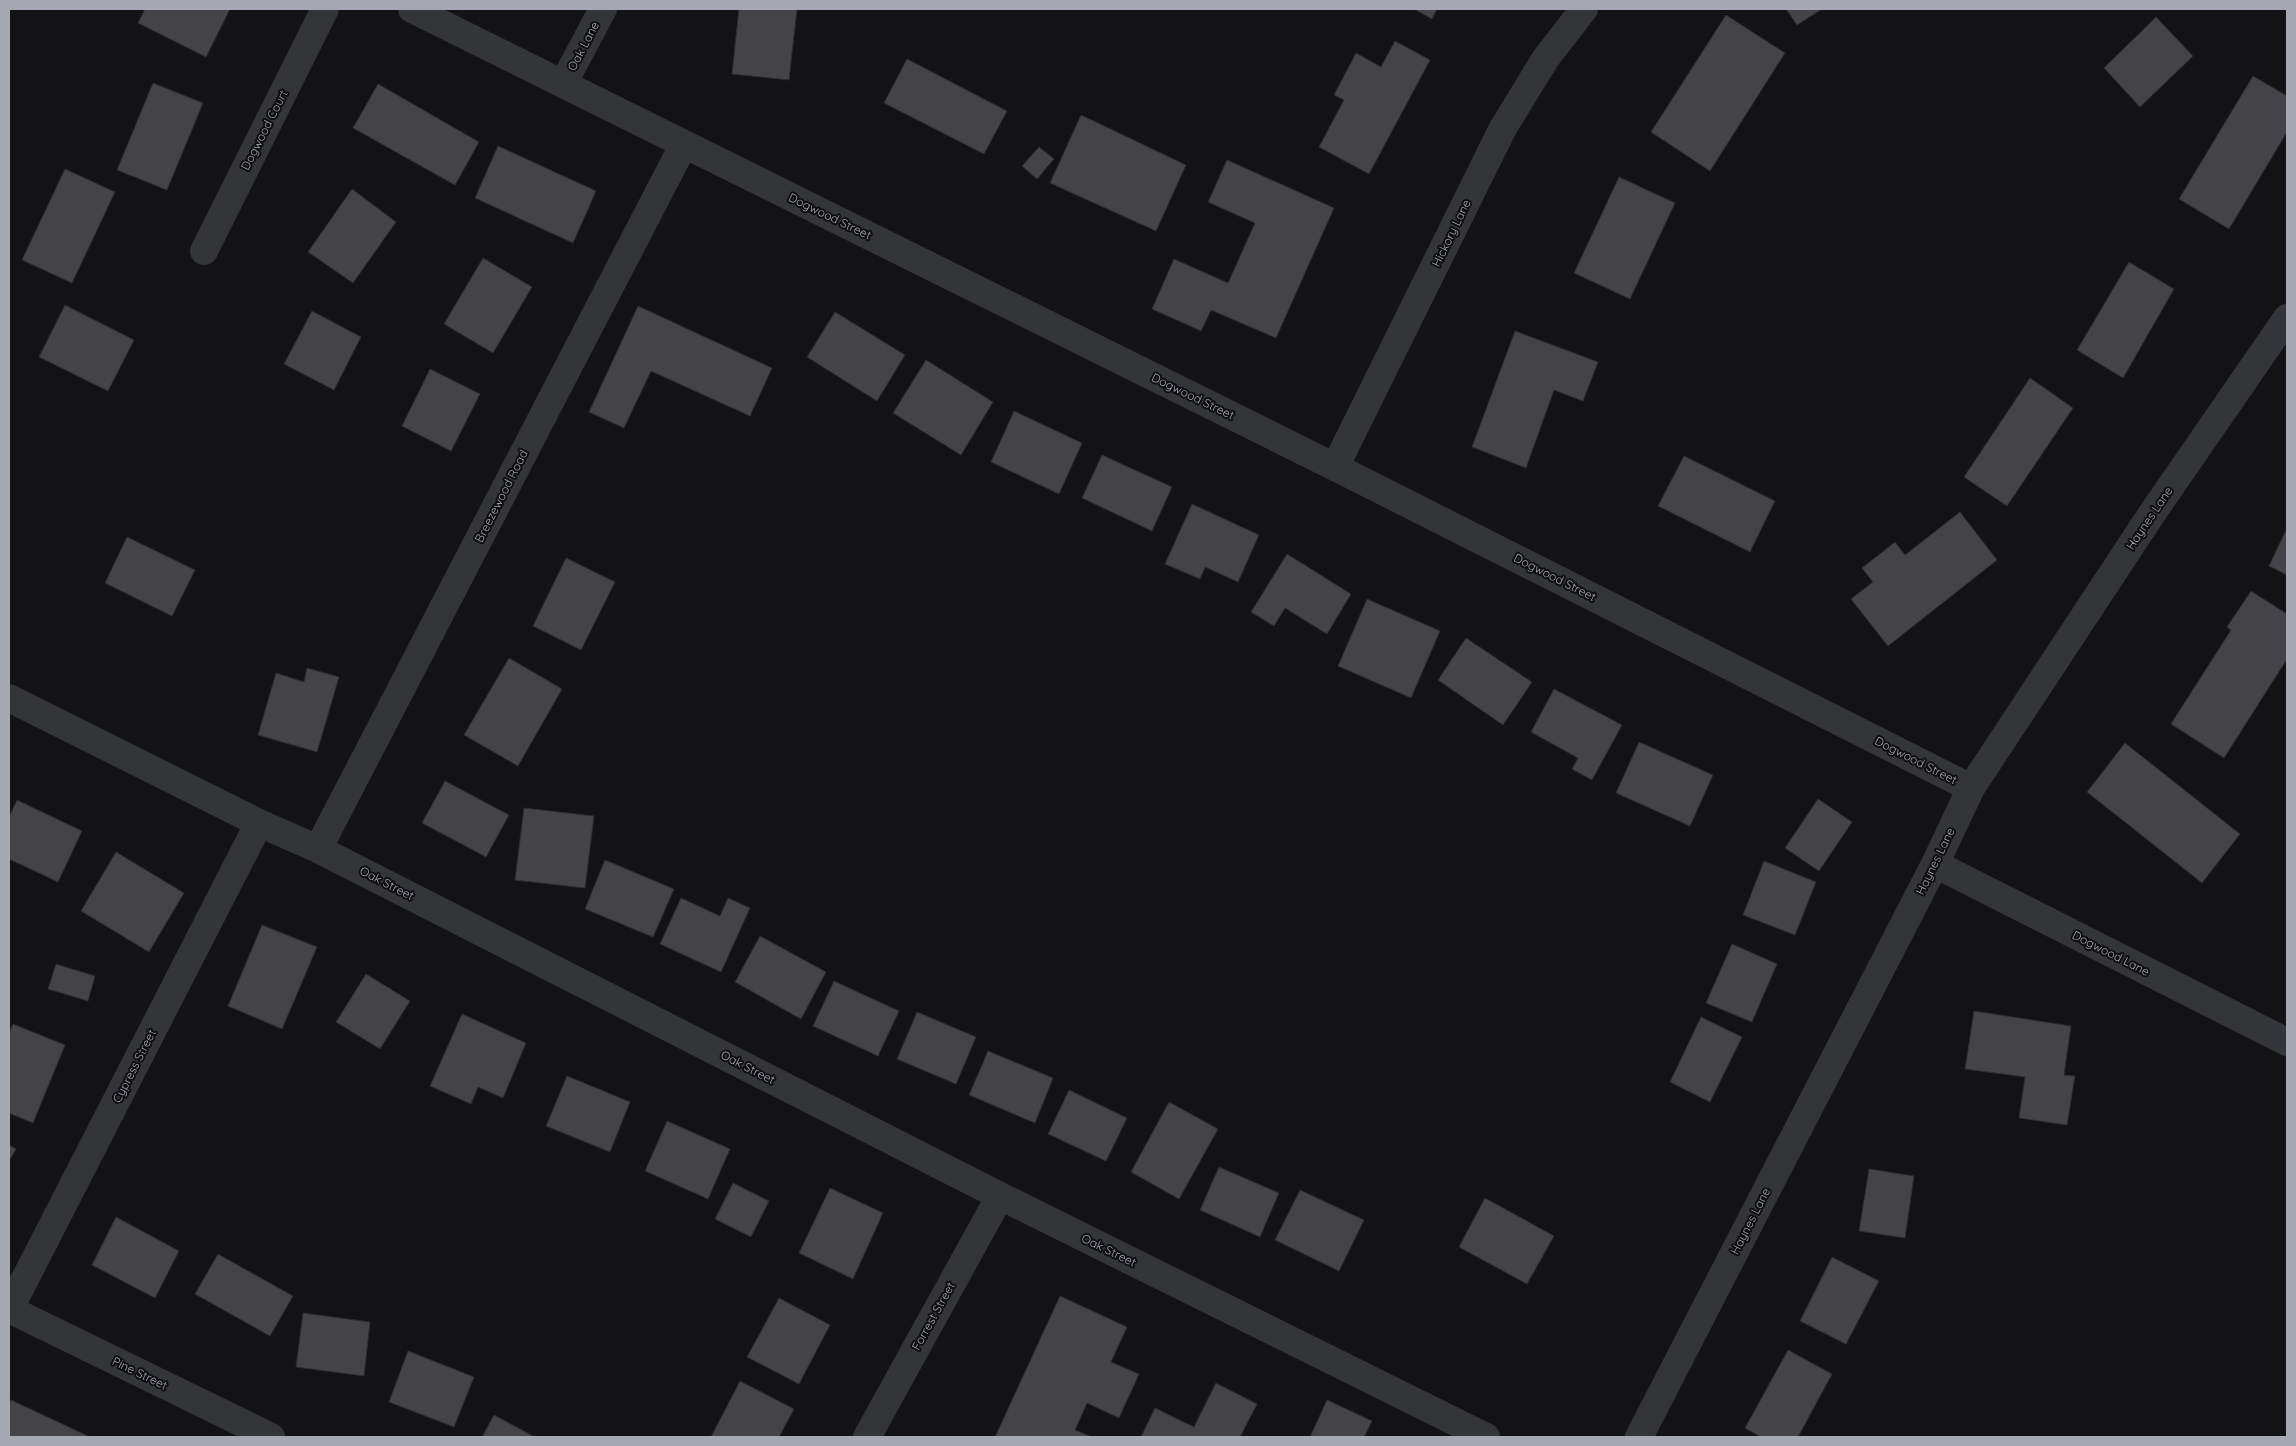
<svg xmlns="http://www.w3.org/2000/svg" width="2296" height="1446" viewBox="0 0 2296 1446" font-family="Quicksand,sans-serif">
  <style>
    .building { fill: #434348; stroke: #2e2d30 }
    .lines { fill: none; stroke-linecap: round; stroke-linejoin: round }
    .minor { stroke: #343539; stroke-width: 28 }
    .labels { text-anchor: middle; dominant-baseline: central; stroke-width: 4; stroke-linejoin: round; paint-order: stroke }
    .street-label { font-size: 12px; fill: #a6a8b4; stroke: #0e0e10 }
  </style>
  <rect width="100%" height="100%" fill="#131315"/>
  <path class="building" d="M 145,9 L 230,9 L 206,57 L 138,23 Z
    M 739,9 L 797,9 L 789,80 L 732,74 Z
    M 1414,9 L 1437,9 L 1432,19 Z
    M 1786,9 L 1822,9 L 1797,25 Z
    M 1726,15 L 1785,53 L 1710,171 L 1651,132 Z
    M 2156,17 L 2193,56 L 2140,107 L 2104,68 Z
    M 1395,41 L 1430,60 L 1369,174 L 1319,147 L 1344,100 L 1334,95 L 1356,53 L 1381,67 Z
    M 907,59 L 1007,111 L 984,154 L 884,103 Z
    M 2253,76 L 2287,96 L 2287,132 L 2229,229 L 2179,199 Z
    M 153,83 L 203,103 L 167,190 L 117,170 Z
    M 378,84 L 479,142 L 455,185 L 353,128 Z
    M 1081,115 L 1186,165 L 1156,231 L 1050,183 Z
    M 498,146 L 596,191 L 573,243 L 475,198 Z
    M 1039,147 L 1054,159 L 1037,179 L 1022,166 Z
    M 1227,160 L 1334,208 L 1276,338 L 1211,310 L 1201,331 L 1152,309 L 1174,259 L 1228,283 L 1255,223 L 1208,202 Z
    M 65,169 L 115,192 L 72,283 L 22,260 Z
    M 1619,177 L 1675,203 L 1630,299 L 1574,273 Z
    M 352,189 L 396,222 L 353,283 L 308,252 Z
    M 483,258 L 532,287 L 493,353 L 444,324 Z
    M 2129,262 L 2174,289 L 2123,378 L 2077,350 Z
    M 65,305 L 134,340 L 108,391 L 39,357 Z
    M 638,306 L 772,368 L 750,416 L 651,371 L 624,428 L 589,412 Z
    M 312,311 L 361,337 L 334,390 L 284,364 Z
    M 835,312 L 905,355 L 877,401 L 807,357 Z
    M 1515,331 L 1598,362 L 1583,401 L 1554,390 L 1526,468 L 1472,447 Z
    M 926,360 L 993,402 L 961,455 L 893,413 Z
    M 430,369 L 480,394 L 451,451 L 402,426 Z
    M 2030,378 L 2073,408 L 2007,506 L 1964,477 Z
    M 1014,411 L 1082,443 L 1059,494 L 991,462 Z
    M 1102,455 L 1172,487 L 1152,531 L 1082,498 Z
    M 1684,456 L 1775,501 L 1750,552 L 1658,506 Z
    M 1192,504 L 1259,535 L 1238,582 L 1205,567 L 1200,579 L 1165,564 Z
    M 1960,512 L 1997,560 L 1888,646 L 1851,599 L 1873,582 L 1862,568 L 1895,542 L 1905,555 Z
    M 2287,528 L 2287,575 L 2269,566 Z
    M 127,537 L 195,570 L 172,616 L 105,583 Z
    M 1287,554 L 1351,594 L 1327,634 L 1285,608 L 1274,626 L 1251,612 Z
    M 566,558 L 615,582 L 581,650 L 533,626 Z
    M 2251,591 L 2287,614 L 2287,659 L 2224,758 L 2171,724 L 2231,630 L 2227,627 Z
    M 1367,599 L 1440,631 L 1411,698 L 1338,666 Z
    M 1466,638 L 1532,682 L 1503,725 L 1438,680 Z
    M 509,658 L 562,689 L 518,766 L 464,735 Z
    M 307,668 L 339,677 L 317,752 L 258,735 L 276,673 L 304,682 Z
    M 1554,689 L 1622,725 L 1592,780 L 1572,769 L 1578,758 L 1531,732 Z
    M 1639,742 L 1713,775 L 1690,826 L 1616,793 Z
    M 2125,743 L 2240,834 L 2202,883 L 2087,792 Z
    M 445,781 L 509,815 L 486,857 L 422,823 Z
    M 1818,799 L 1852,822 L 1819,871 L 1785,848 Z
    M 17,800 L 82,831 L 58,882 L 9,859 L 9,817 Z
    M 524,808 L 594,816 L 585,888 L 515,880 Z
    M 116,852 L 184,893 L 149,952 L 81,911 Z
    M 605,860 L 674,889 L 653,937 L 585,909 Z
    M 1764,861 L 1816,882 L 1795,935 L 1743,915 Z
    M 681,898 L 720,916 L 728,898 L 750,908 L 721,972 L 660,944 Z
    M 262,925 L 317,947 L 282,1029 L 228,1006 Z
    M 760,936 L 826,972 L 801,1019 L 735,982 Z
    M 1732,944 L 1777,964 L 1752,1022 L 1706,1003 Z
    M 56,964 L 95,976 L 88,1001 L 48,989 Z
    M 366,974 L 410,1001 L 380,1049 L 336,1022 Z
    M 834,981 L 899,1011 L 878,1056 L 813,1026 Z
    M 1974,1011 L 2071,1026 L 2064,1075 L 2075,1076 L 2067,1125 L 2019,1118 L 2025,1077 L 1965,1069 Z
    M 917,1012 L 976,1037 L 956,1084 L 897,1059 Z
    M 462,1014 L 526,1043 L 503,1098 L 478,1087 L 471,1104 L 430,1086 Z
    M 1701,1017 L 1742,1037 L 1710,1102 L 1670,1082 Z
    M 13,1024 L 65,1045 L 33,1123 L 9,1113 L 9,1033 Z
    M 988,1051 L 1053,1078 L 1035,1123 L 969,1095 Z
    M 567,1076 L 630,1102 L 610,1152 L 546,1126 Z
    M 1069,1090 L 1127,1118 L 1106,1161 L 1048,1134 Z
    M 1169,1102 L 1218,1129 L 1179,1199 L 1131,1172 Z
    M 667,1121 L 730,1149 L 708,1199 L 645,1171 Z
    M 9,1145 L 16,1149 L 9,1161 Z
    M 1219,1167 L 1279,1193 L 1260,1237 L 1200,1210 Z
    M 1869,1169 L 1914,1176 L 1905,1238 L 1859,1231 Z
    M 733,1183 L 769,1201 L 751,1237 L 715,1219 Z
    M 830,1188 L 883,1213 L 853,1279 L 799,1253 Z
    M 1300,1190 L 1364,1220 L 1339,1271 L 1275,1240 Z
    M 1485,1198 L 1554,1236 L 1527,1284 L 1459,1247 Z
    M 116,1217 L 179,1251 L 155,1298 L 92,1265 Z
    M 218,1254 L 293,1296 L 270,1336 L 195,1294 Z
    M 1832,1257 L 1879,1281 L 1846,1344 L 1800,1321 Z
    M 1060,1296 L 1127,1327 L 1111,1362 L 1139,1374 L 1119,1418 L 1087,1403 L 1075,1430 L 1092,1437 L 995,1437 Z
    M 779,1298 L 830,1325 L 799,1384 L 747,1357 Z
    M 303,1313 L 370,1322 L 364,1376 L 296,1367 Z
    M 1788,1350 L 1832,1374 L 1798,1437 L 1761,1437 L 1745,1428 Z
    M 408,1351 L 474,1377 L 454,1427 L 389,1402 Z
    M 740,1381 L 794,1409 L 779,1437 L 711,1437 Z
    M 1216,1383 L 1257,1404 L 1240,1437 L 1141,1437 L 1155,1408 L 1194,1427 Z
    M 11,1400 L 90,1437 L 9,1437 L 9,1405 Z
    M 1327,1400 L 1372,1421 L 1364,1437 L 1310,1437 Z
    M 494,1415 L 535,1437 L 482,1437 Z"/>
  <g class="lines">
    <path class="minor" d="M 412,9 L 1335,467 L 1971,788
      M 563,84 L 603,9
      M 204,251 L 325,9
      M 1335,467 L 1503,128 L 1546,58 L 1584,9
      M 9,698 L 259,823 L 318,849 L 1000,1196 L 1486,1437
      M 318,849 L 684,144
      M 1935,864 L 2287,1042
      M 9,1309 L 271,1437
      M 9,1310 L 259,823
      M 867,1437 L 1000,1196
      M 1639,1437 L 1935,864 L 1971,788 L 2151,515 L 2287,318"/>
  </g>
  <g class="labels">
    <g class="street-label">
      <text transform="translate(583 46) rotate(-62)">Oak Lane</text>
      <text transform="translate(264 130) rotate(-63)">Dogwood Court</text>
      <text transform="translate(830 216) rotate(26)">Dogwood Street</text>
      <text transform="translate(1451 233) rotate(-64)">Hickory Lane</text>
      <text transform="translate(1193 396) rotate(26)">Dogwood Street</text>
      <text transform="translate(501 496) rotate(-63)">Breezewood Road</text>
      <text transform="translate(2149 518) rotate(-56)">Haynes Lane</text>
      <text transform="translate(1555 577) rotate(27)">Dogwood Street</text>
      <text transform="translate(1916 760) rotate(27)">Dogwood Street</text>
      <text transform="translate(1935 861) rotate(-64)">Haynes Lane</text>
      <text transform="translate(387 883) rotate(27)">Oak Street</text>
      <text transform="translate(2111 953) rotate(27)">Dogwood Lane</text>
      <text transform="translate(134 1066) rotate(-63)">Cypress Street</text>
      <text transform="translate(748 1067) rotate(27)">Oak Street</text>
      <text transform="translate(1750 1221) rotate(-63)">Haynes Lane</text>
      <text transform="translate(1109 1250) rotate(26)">Oak Street</text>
      <text transform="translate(933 1316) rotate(-61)">Forrest Street</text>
      <text transform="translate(140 1373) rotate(26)">Pine Street</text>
    </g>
  </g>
  <rect width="2296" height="1446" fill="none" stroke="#a6a8b4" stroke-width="20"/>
</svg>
